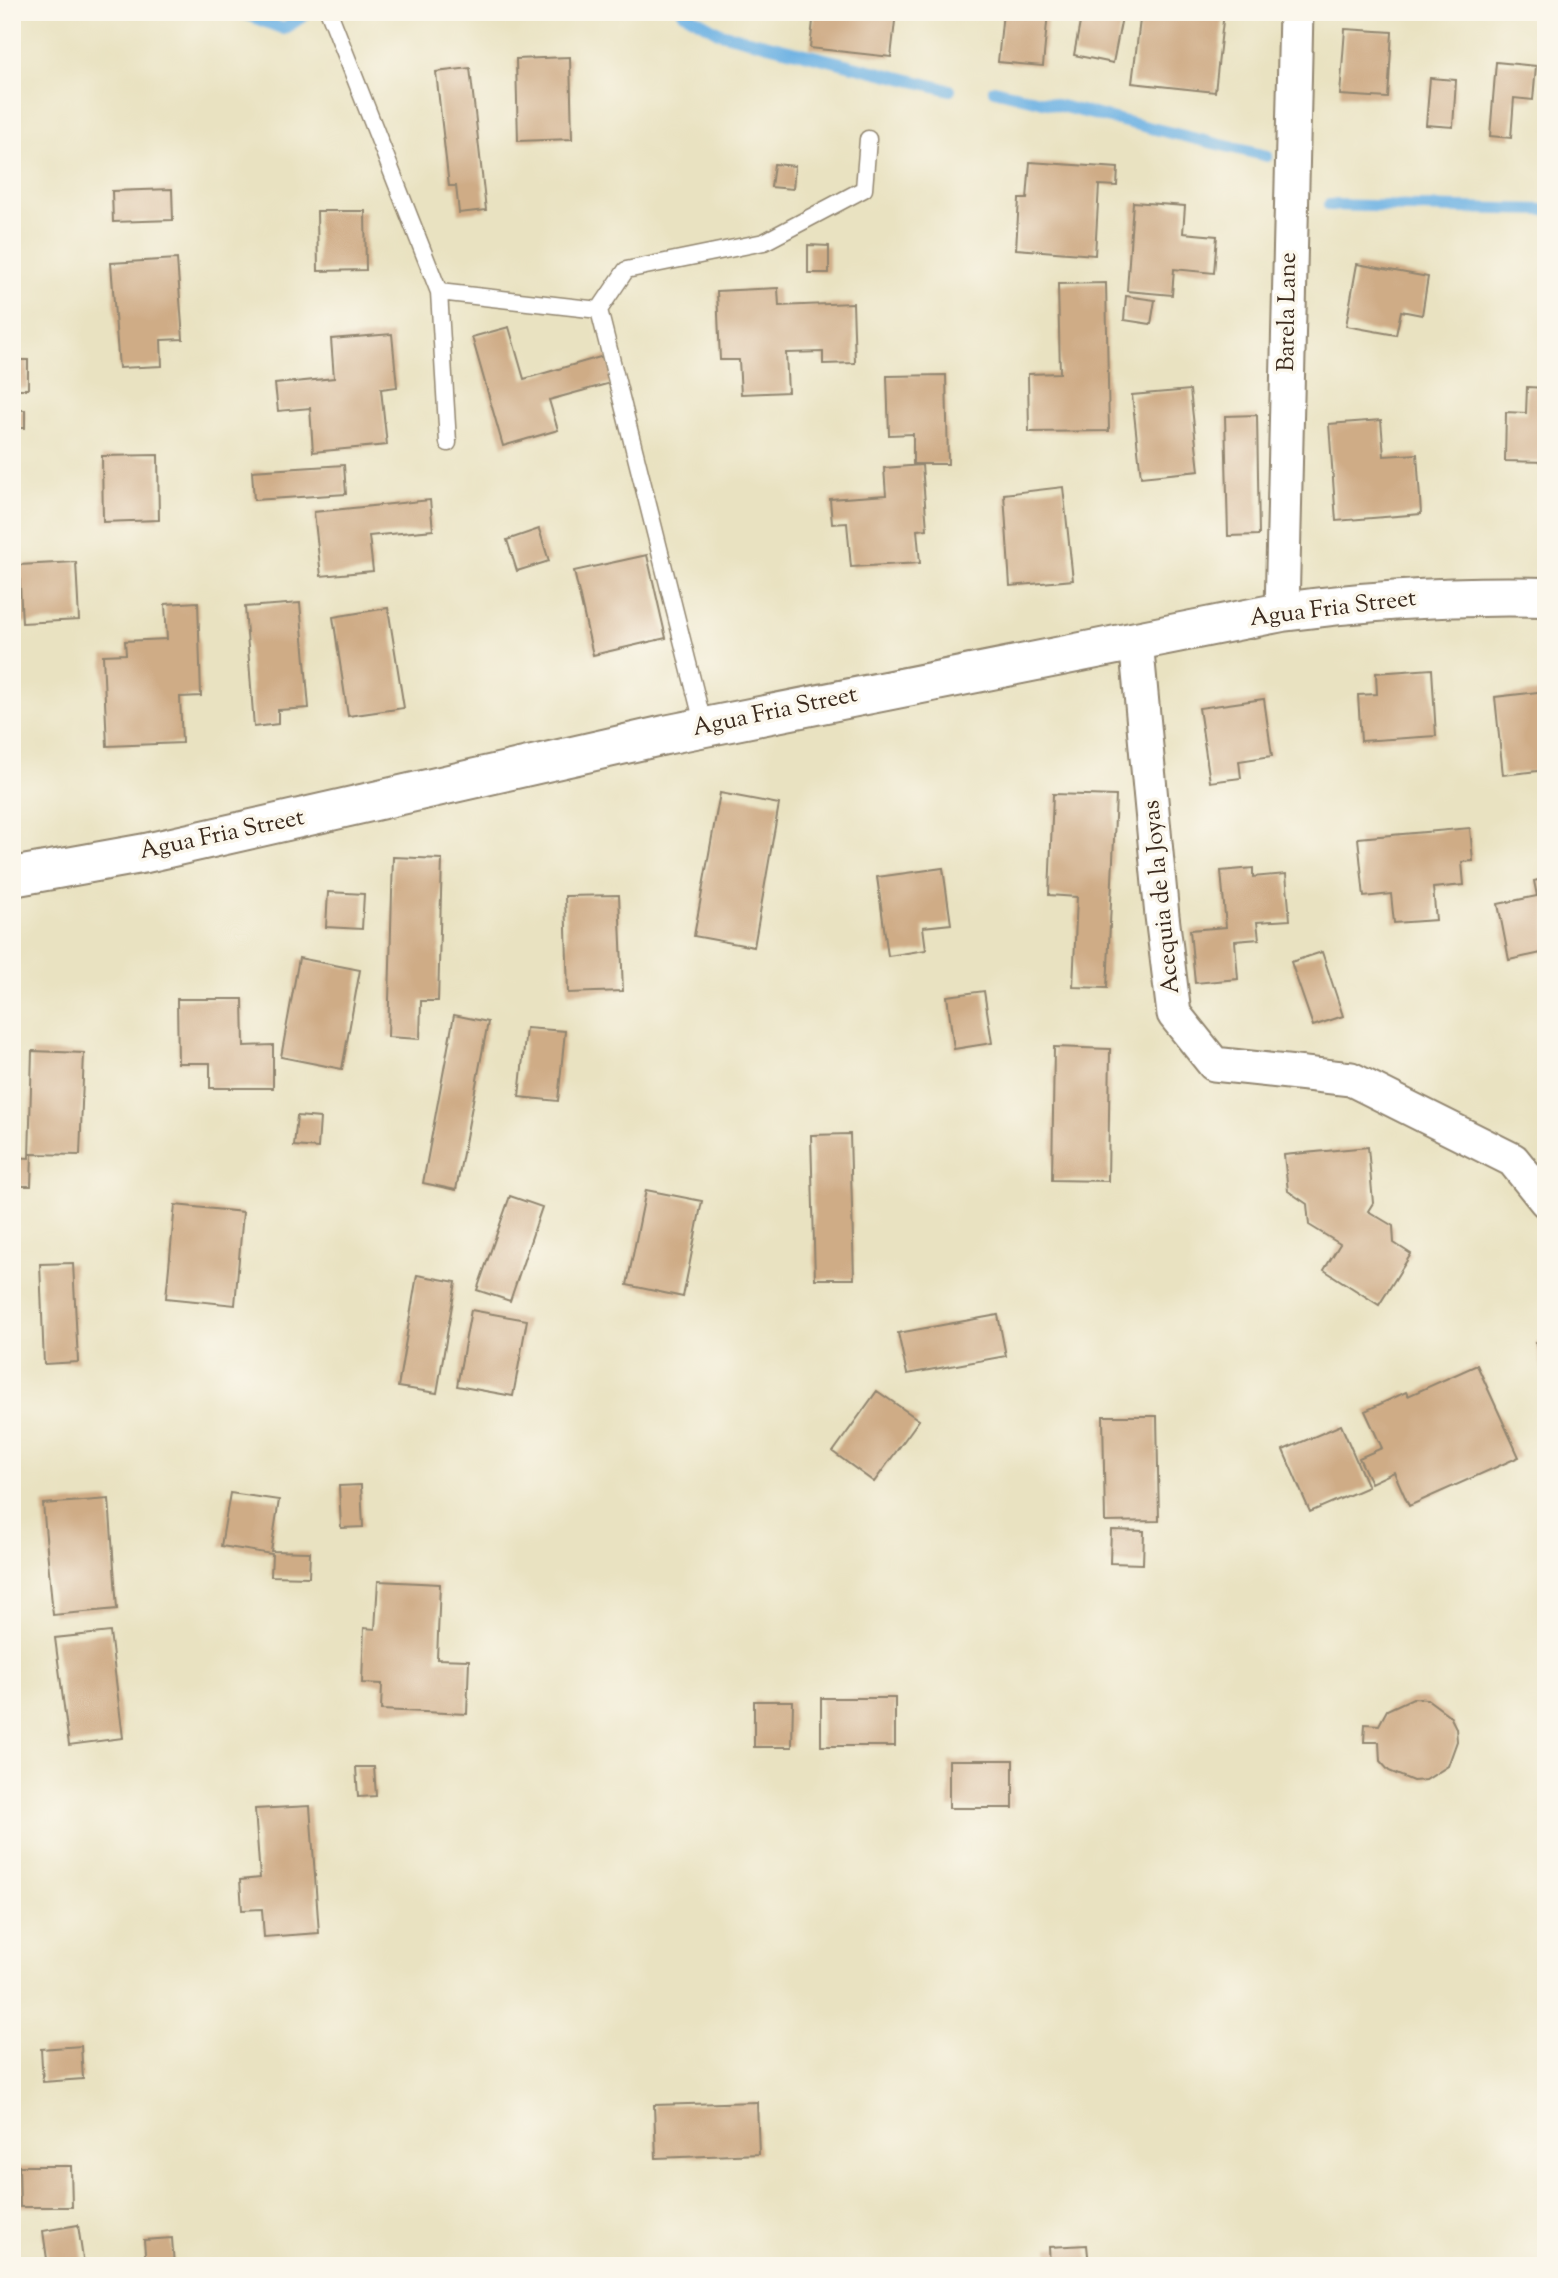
<svg xmlns="http://www.w3.org/2000/svg" width="1558" height="2278" viewBox="0 0 1558 2278" font-family="'Sorts Mill Goudy',serif">
  <style>
    .lines { fill: none; stroke-linecap: round; stroke-linejoin: round }
    .stream { stroke: #6eb2e3; stroke-width: 12 }
    .building { fill: #cfac86 }
    .lane-casing { stroke: #928670; stroke-width: 19 }
    .street-casing { stroke: #928670; stroke-width: 37 }
    .secondary-casing { stroke: #928670; stroke-width: 42 }
    .lane { stroke: #fff; stroke-width: 16 }
    .street { stroke: #fff; stroke-width: 33 }
    .secondary { stroke: #fff; stroke-width: 38 }
    .labels { text-anchor: middle; dominant-baseline: central; stroke-width: 7; stroke-linejoin: round; paint-order: stroke }
    .street-label { font-size: 24px; fill: #3b2a1e; stroke: #fbf7ec }
  </style>
  <rect width="100%" height="100%" fill="#fbf7ec"/>
  <filter id="ink" filterUnits="userSpaceOnUse"><feTurbulence type="fractalNoise" baseFrequency=".0143" numOctaves="2"/><feDisplacementMap in="SourceGraphic" scale="14" xChannelSelector="R" yChannelSelector="G"/><feConvolveMatrix kernelMatrix="1 2 1 2 8 2 1 2 1" color-interpolation-filters="sRGB"/></filter>
  <filter id="wash" filterUnits="userSpaceOnUse"><feTurbulence type="fractalNoise" baseFrequency=".00686" numOctaves="4" result="noise"/><feDisplacementMap in="SourceGraphic" scale="28" xChannelSelector="R" yChannelSelector="G"/><feGaussianBlur stdDeviation="1.57" result="paint"/><feColorMatrix in="noise" values="0 0 0 0 0 0 0 0 0 0 0 0 0 0 0 0 0 1.4 0 .05"/><feComposite in="paint" operator="in"/></filter>
  <g filter="url(#wash)">
    <rect width="100%" height="100%" fill="#e9e2c1"/>
    <g class="lines">
      <path class="stream" d="M 239,12 L 284,29 L 309,12
        M 683,12 L 720,33 L 950,90
        M 994,90 L 1267,156
        M 1329,205 L 1546,210"/>
    </g>
    <g id="blocks">
      <path class="building" d="M 814,12 L 896,12 L 891,57 L 810,48 Z
        M 1003,12 L 1048,12 L 1043,66 L 998,62 Z
        M 1082,12 L 1123,12 L 1113,63 L 1074,55 Z
        M 1141,12 L 1224,12 L 1215,92 L 1132,83 Z
        M 1345,29 L 1392,32 L 1388,98 L 1340,95 Z
        M 570,57 L 572,139 L 518,141 L 516,59 Z
        M 1496,62 L 1536,66 L 1533,100 L 1514,98 L 1511,138 L 1490,136 Z
        M 470,68 L 486,210 L 459,213 L 456,186 L 449,186 L 436,72 Z
        M 1430,78 L 1456,80 L 1453,127 L 1426,125 Z
        M 1030,162 L 1118,168 L 1117,186 L 1099,185 L 1095,255 L 1016,249 L 1019,199 L 1027,199 Z
        M 774,164 L 795,166 L 793,189 L 771,187 Z
        M 172,189 L 173,220 L 113,222 L 112,191 Z
        M 1133,202 L 1185,206 L 1183,233 L 1217,236 L 1214,273 L 1174,269 L 1172,295 L 1127,291 Z
        M 317,211 L 365,211 L 366,270 L 318,271 Z
        M 808,245 L 829,246 L 829,273 L 808,273 Z
        M 177,259 L 183,339 L 161,340 L 162,366 L 119,368 L 111,263 Z
        M 1357,264 L 1428,277 L 1422,315 L 1401,311 L 1396,335 L 1346,326 Z
        M 1106,283 L 1109,431 L 1029,432 L 1028,374 L 1060,373 L 1058,284 Z
        M 778,288 L 779,306 L 853,303 L 855,363 L 823,364 L 823,352 L 786,353 L 788,392 L 741,394 L 739,360 L 720,360 L 717,291 Z
        M 1126,296 L 1155,300 L 1151,324 L 1124,320 Z
        M 509,327 L 524,379 L 607,355 L 614,382 L 549,400 L 558,430 L 503,446 L 472,337 Z
        M 392,334 L 397,387 L 381,389 L 387,445 L 313,452 L 310,408 L 278,411 L 275,384 L 334,378 L 331,339 Z
        M 12,360 L 28,360 L 28,389 L 12,389 Z
        M 946,375 L 948,464 L 913,464 L 913,434 L 889,435 L 887,376 Z
        M 1527,387 L 1546,388 L 1546,462 L 1505,461 L 1506,412 L 1526,413 Z
        M 1190,390 L 1199,471 L 1141,477 L 1132,395 Z
        M 12,410 L 25,410 L 25,428 L 12,428 Z
        M 1257,415 L 1259,535 L 1228,536 L 1225,416 Z
        M 1381,420 L 1384,456 L 1417,454 L 1421,514 L 1336,521 L 1329,424 Z
        M 158,455 L 159,520 L 103,522 L 102,456 Z
        M 344,465 L 346,494 L 254,500 L 252,471 Z
        M 922,465 L 927,529 L 917,530 L 920,563 L 851,567 L 847,523 L 832,524 L 830,499 L 886,495 L 884,468 Z
        M 1063,487 L 1073,580 L 1010,586 L 1004,494 Z
        M 430,500 L 433,530 L 369,536 L 373,571 L 321,576 L 314,512 Z
        M 539,529 L 549,561 L 517,571 L 507,540 Z
        M 647,555 L 666,638 L 593,655 L 574,571 Z
        M 76,562 L 79,620 L 22,623 L 19,565 Z
        M 198,602 L 201,696 L 180,697 L 182,743 L 107,746 L 103,655 L 126,654 L 125,641 L 167,639 L 165,604 Z
        M 300,603 L 309,708 L 278,710 L 278,724 L 254,727 L 245,607 Z
        M 388,608 L 404,708 L 348,716 L 333,617 Z
        M 1432,669 L 1436,736 L 1361,741 L 1358,695 L 1377,694 L 1376,673 Z
        M 1546,691 L 1546,770 L 1503,775 L 1495,697 Z
        M 1264,699 L 1272,756 L 1239,761 L 1241,778 L 1210,782 L 1199,708 Z
        M 720,793 L 779,804 L 754,947 L 694,936 Z
        M 1053,794 L 1116,796 L 1107,988 L 1073,987 L 1077,897 L 1049,895 Z
        M 1470,828 L 1473,861 L 1462,862 L 1464,885 L 1433,888 L 1436,920 L 1394,923 L 1391,894 L 1364,897 L 1358,838 Z
        M 393,857 L 442,859 L 438,1001 L 421,1001 L 420,1039 L 388,1037 Z
        M 943,868 L 951,924 L 923,927 L 926,950 L 888,956 L 877,877 Z
        M 1253,868 L 1253,877 L 1286,874 L 1290,920 L 1257,922 L 1259,939 L 1235,941 L 1238,979 L 1195,983 L 1190,930 L 1226,927 L 1221,871 Z
        M 1546,878 L 1546,952 L 1509,960 L 1498,904 L 1537,896 L 1534,881 Z
        M 328,892 L 364,894 L 362,929 L 326,927 Z
        M 619,895 L 623,991 L 568,993 L 565,896 Z
        M 1322,952 L 1343,1016 L 1313,1026 L 1291,962 Z
        M 299,958 L 360,970 L 342,1069 L 281,1057 Z
        M 984,991 L 992,1043 L 954,1049 L 947,996 Z
        M 177,999 L 243,999 L 244,1046 L 273,1045 L 273,1088 L 210,1088 L 210,1063 L 178,1063 Z
        M 454,1015 L 488,1022 L 456,1190 L 423,1183 Z
        M 526,1028 L 565,1031 L 558,1101 L 519,1097 Z
        M 1054,1047 L 1110,1049 L 1108,1181 L 1052,1180 Z
        M 32,1051 L 84,1053 L 80,1155 L 32,1154 L 31,1186 L 12,1186 L 12,1157 L 29,1158 Z
        M 297,1116 L 320,1118 L 318,1148 L 294,1146 Z
        M 850,1134 L 854,1279 L 815,1279 L 811,1135 Z
        M 1368,1147 L 1373,1203 L 1368,1211 L 1393,1226 L 1394,1243 L 1411,1254 L 1379,1305 L 1324,1270 L 1340,1244 L 1309,1225 L 1307,1204 L 1288,1191 L 1284,1155 Z
        M 646,1190 L 702,1201 L 683,1297 L 627,1285 Z
        M 510,1196 L 542,1207 L 510,1301 L 477,1290 Z
        M 175,1205 L 243,1212 L 235,1305 L 166,1298 Z
        M 73,1263 L 78,1362 L 44,1364 L 40,1264 Z
        M 417,1275 L 456,1282 L 437,1393 L 398,1387 Z
        M 471,1310 L 527,1320 L 513,1396 L 457,1386 Z
        M 998,1315 L 1006,1356 L 907,1374 L 898,1333 Z
        M 1546,1340 L 1546,1384 L 1545,1384 L 1536,1342 Z
        M 1477,1365 L 1519,1457 L 1409,1506 L 1394,1472 L 1371,1483 L 1359,1458 L 1382,1448 L 1365,1411 L 1406,1392 L 1408,1396 Z
        M 877,1391 L 919,1420 L 874,1482 L 833,1452 Z
        M 1103,1416 L 1157,1416 L 1159,1521 L 1105,1522 Z
        M 1341,1425 L 1368,1487 L 1310,1512 L 1283,1450 Z
        M 361,1485 L 363,1527 L 341,1528 L 339,1486 Z
        M 230,1493 L 279,1500 L 271,1551 L 310,1552 L 309,1577 L 271,1576 L 272,1554 L 221,1546 Z
        M 109,1499 L 117,1609 L 53,1615 L 43,1504 Z
        M 1111,1530 L 1144,1531 L 1143,1564 L 1110,1563 Z
        M 378,1581 L 440,1584 L 437,1659 L 469,1660 L 467,1714 L 381,1710 L 382,1684 L 362,1683 L 364,1628 L 375,1629 Z
        M 110,1632 L 123,1738 L 69,1745 L 55,1638 Z
        M 821,1698 L 895,1698 L 895,1746 L 821,1746 Z
        M 1413,1698 L 1427,1699 L 1450,1716 L 1456,1728 L 1457,1741 L 1448,1766 L 1426,1780 L 1413,1781 L 1389,1771 L 1380,1761 L 1379,1742 L 1364,1742 L 1365,1724 L 1379,1725 L 1387,1710 Z
        M 754,1701 L 793,1701 L 792,1747 L 754,1747 Z
        M 949,1760 L 1013,1760 L 1013,1808 L 949,1808 Z
        M 356,1767 L 374,1767 L 376,1796 L 358,1797 Z
        M 310,1806 L 319,1933 L 264,1937 L 262,1909 L 242,1910 L 240,1880 L 260,1878 L 255,1809 Z
        M 81,2046 L 83,2079 L 43,2082 L 41,2049 Z
        M 757,2102 L 759,2154 L 656,2158 L 654,2105 Z
        M 19,2166 L 71,2166 L 72,2207 L 20,2207 Z
        M 78,2225 L 84,2266 L 48,2266 L 43,2231 Z
        M 172,2238 L 174,2266 L 146,2266 L 144,2240 Z
        M 1087,2245 L 1089,2266 L 1050,2266 L 1049,2247 Z"/>
    </g>
  </g>
  <g filter="url(#ink)">
    <use href="#blocks" fill-opacity="0" stroke="#928670" stroke-width="2"/>
    <g class="lines">
      <defs>
        <path id="lane" d="M 329,12 L 439,292 L 599,310
          M 439,292 L 448,443
          M 704,727 L 599,310 L 626,270 L 764,242 L 864,189 L 868,139"/>
        <path id="street" d="M 1282,612 L 1296,12
          M 1136,641 L 1162,916 L 1174,1014 L 1214,1064 L 1351,1079 L 1513,1160 L 1546,1201"/>
        <path id="secondary" d="M 12,877 L 146,853 L 665,735 L 1282,612 C 1370,600 1457,595 1546,597"/>
      </defs>
      <use href="#lane" class="lane-casing"/>
      <use href="#street" class="street-casing"/>
      <use href="#secondary" class="secondary-casing"/>
      <use href="#lane" class="lane"/>
      <use href="#street" class="street"/>
      <use href="#secondary" class="secondary"/>
    </g>
  </g>
  <g class="labels">
    <g class="street-label">
      <text transform="translate(1288 312) rotate(-89)">Barela Lane</text>
      <text transform="translate(1333 609) rotate(-7)">Agua Fria Street</text>
      <text transform="translate(775 712) rotate(-12)">Agua Fria Street</text>
      <text transform="translate(222 835) rotate(-12)">Agua Fria Street</text>
      <text transform="translate(1162 897) rotate(-96)">Acequia de la Joyas</text>
    </g>
  </g>
  <rect width="1558" height="2278" fill="none" stroke="#fbf7ec" stroke-width="42"/>
</svg>
